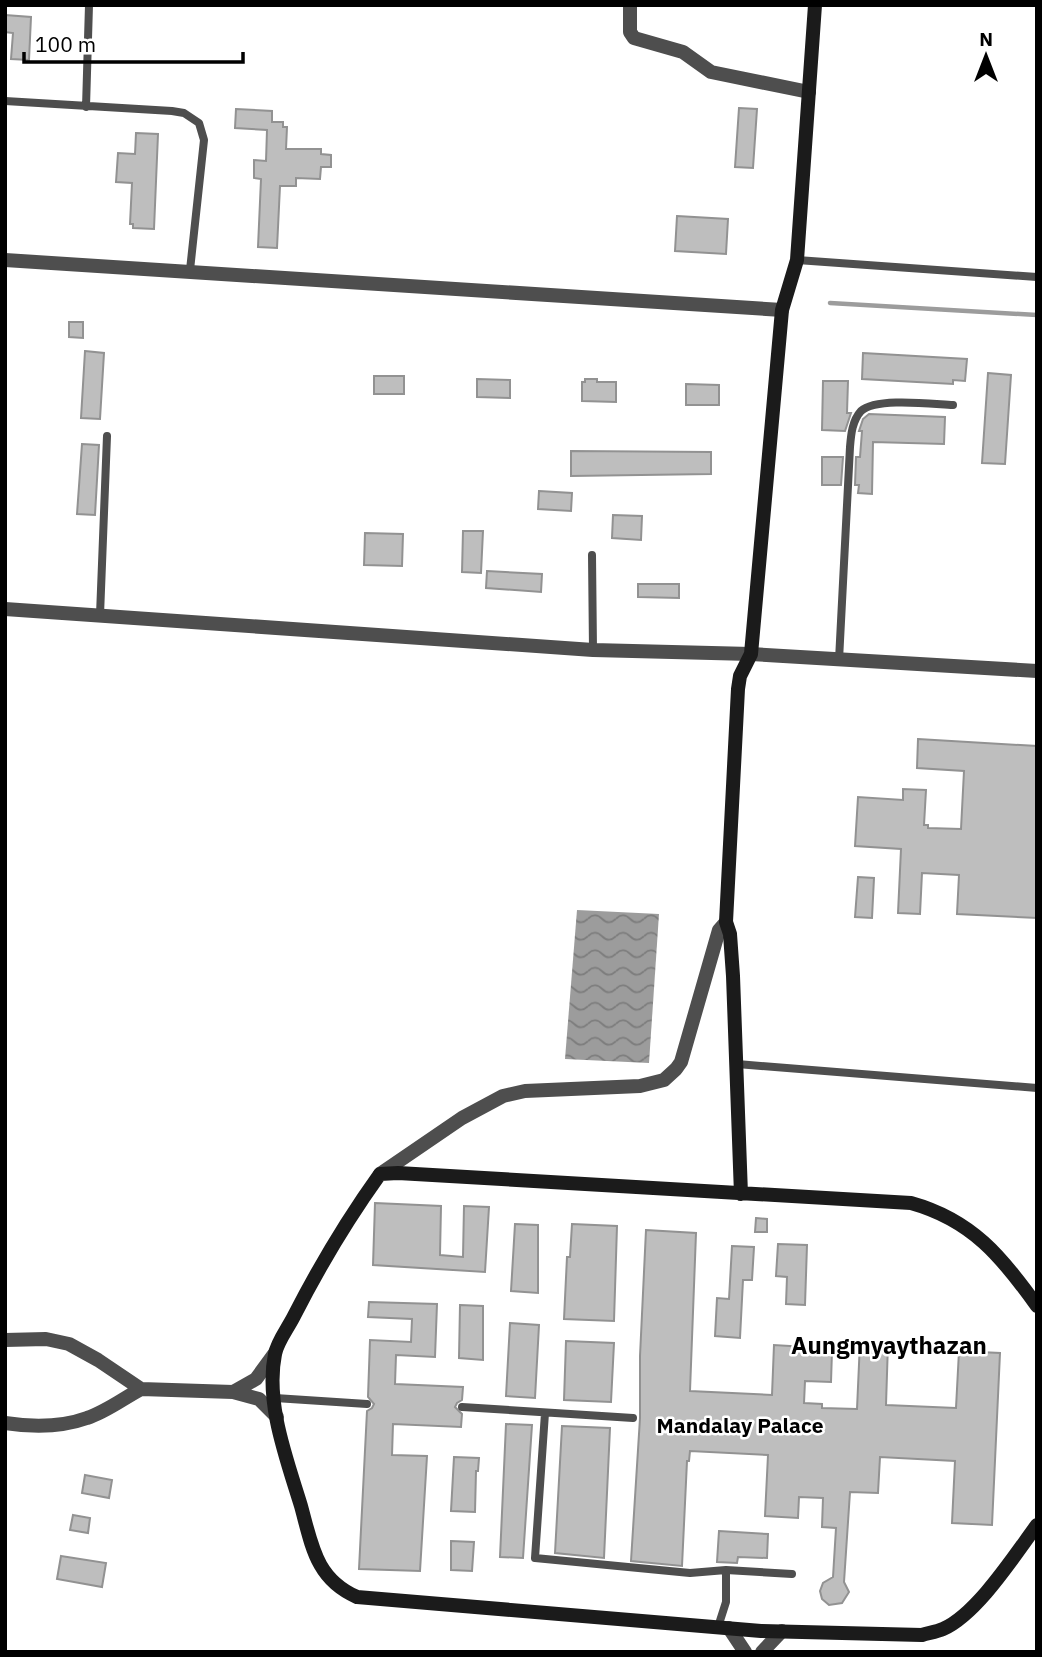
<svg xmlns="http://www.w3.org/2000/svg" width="1042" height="1657" viewBox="0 0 1042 1657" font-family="'IBM Plex Sans',sans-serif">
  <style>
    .water { fill: url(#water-waves) }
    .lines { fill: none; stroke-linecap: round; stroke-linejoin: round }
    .stream { stroke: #9c9c9c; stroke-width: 4.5 }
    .building { fill: #bebebe; stroke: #929292; stroke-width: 2 }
    .lane { stroke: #4e4e4e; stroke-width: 8 }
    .street { stroke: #4e4e4e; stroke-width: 14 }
    .secondary { stroke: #1b1b1b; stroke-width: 14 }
    .labels { text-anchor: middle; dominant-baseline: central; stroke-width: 5; stroke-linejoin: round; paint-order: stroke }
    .quarter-label { font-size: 21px; font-weight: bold; fill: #000; stroke: #fff }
    .district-label { font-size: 24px; font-weight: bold; fill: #000; stroke: #fff }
  </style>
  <defs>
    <pattern id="water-waves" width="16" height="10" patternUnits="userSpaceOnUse" patternTransform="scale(1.75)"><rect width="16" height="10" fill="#9c9c9c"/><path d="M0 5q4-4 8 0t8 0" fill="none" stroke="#7d7d7d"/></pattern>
  </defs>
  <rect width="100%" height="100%" fill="#fff"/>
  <path class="water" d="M 577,910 L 659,914 L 649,1063 L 565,1059 Z"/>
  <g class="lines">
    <path class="stream" d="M 830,303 L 1037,315"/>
  </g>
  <path class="building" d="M 5,15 L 31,17 L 29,60 L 11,59 L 13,33 L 5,32 Z
    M 739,108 L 757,109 L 753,168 L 735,167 Z
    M 236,109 L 272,111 L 272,122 L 283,122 L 283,127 L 287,127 L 286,149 L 321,149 L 321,154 L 331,155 L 331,167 L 321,167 L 320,179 L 296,178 L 296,186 L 280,186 L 277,248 L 258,247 L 261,179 L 254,178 L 254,160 L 266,161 L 267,130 L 235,128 Z
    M 136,133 L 158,134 L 154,229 L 133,228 L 133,224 L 130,224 L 132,183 L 116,182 L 118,153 L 135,154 Z
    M 677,216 L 728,219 L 726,254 L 675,251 Z
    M 69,322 L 83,322 L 83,338 L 69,337 Z
    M 85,351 L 104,353 L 100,419 L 81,418 Z
    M 863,353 L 967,359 L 965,381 L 953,380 L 953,384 L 862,379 Z
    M 988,373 L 1011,375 L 1005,464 L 982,463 Z
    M 374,376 L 404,376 L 404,394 L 374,394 Z
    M 477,379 L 510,380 L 510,398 L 477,397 Z
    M 585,379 L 597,379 L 597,382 L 616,382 L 616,402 L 582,401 L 582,382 L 585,382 Z
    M 823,381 L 848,381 L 847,413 L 851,413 L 845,431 L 822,430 Z
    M 686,384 L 719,385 L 719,405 L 686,405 Z
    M 869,414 L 945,417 L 944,444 L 873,442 L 872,494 L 858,493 L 859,485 L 855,485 L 856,457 L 860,457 L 862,431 L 859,431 L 863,419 Z
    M 82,444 L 99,445 L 95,515 L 77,514 Z
    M 571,451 L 711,452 L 711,474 L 571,476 Z
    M 822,457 L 843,457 L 841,485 L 822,485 Z
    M 539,491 L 572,493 L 571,511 L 538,509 Z
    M 613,515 L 642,516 L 641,540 L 612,538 Z
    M 463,531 L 483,531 L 481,573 L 462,572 Z
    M 365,533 L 403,534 L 402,566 L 364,565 Z
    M 487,571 L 542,574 L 541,592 L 486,588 Z
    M 638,584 L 679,584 L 679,598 L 638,597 Z
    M 918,739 L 1037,746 L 1037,918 L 957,914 L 959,875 L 922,873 L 920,914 L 898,913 L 901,849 L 855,846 L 858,797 L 903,800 L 903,789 L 926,790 L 924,825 L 928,825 L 928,828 L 961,829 L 964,771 L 917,768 Z
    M 858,877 L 874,878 L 872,918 L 855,917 Z
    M 375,1203 L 441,1206 L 440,1255 L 463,1257 L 464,1206 L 489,1207 L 485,1272 L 373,1265 Z
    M 756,1218 L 767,1219 L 767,1232 L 755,1232 Z
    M 515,1224 L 538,1225 L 538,1293 L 511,1291 Z
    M 572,1224 L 617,1226 L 614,1321 L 564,1319 L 567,1257 L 570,1257 Z
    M 646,1230 L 696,1233 L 690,1391 L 772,1395 L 774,1345 L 806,1347 L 806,1349 L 832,1351 L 831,1382 L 805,1381 L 804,1403 L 822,1404 L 822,1408 L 857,1409 L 860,1342 L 888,1343 L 886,1405 L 956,1408 L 959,1351 L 1000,1353 L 992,1525 L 952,1523 L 955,1461 L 880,1457 L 878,1493 L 850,1492 L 844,1582 L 849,1592 L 842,1603 L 829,1605 L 822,1599 L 820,1591 L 823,1583 L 833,1577 L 836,1528 L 822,1527 L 823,1498 L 799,1497 L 798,1518 L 765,1516 L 768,1455 L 690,1451 L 689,1461 L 687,1461 L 682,1566 L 631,1561 L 640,1418 L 640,1356 Z
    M 778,1244 L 807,1245 L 805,1305 L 786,1304 L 787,1277 L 776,1276 Z
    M 732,1246 L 754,1247 L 752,1280 L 743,1280 L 740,1338 L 715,1336 L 717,1298 L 729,1299 Z
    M 369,1302 L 437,1304 L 435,1357 L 396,1355 L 395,1384 L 463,1387 L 462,1400 L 457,1403 L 455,1407 L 462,1414 L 461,1427 L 393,1424 L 392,1455 L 427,1456 L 420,1571 L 359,1569 L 367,1411 L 372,1408 L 374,1404 L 368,1397 L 370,1340 L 411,1342 L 412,1319 L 368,1317 Z
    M 460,1305 L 483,1306 L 483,1360 L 459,1358 Z
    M 510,1323 L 539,1325 L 535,1398 L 506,1396 Z
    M 566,1341 L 614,1343 L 611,1402 L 564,1400 Z
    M 506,1424 L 532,1425 L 523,1558 L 500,1557 Z
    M 562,1426 L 610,1428 L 604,1558 L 555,1553 Z
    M 454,1457 L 479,1458 L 478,1471 L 476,1471 L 475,1512 L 451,1511 Z
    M 85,1475 L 112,1480 L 109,1498 L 82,1493 Z
    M 73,1515 L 90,1518 L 88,1533 L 70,1530 Z
    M 719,1531 L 768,1534 L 767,1558 L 738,1557 L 737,1563 L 717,1562 Z
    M 451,1541 L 474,1542 L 472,1571 L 451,1570 Z
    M 61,1556 L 106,1563 L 102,1587 L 57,1579 Z"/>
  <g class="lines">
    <path class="lane" d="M 5,101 L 172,111 L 184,113 L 199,123 L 204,140 L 190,270
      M 86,107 L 89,5
      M 797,260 L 1037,277
      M 592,555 L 593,650
      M 100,615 L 107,436
      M 839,660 L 850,447 C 851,435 852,421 861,411 C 876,397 932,404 953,405
      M 737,1064 L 1037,1088
      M 275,1398 L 367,1404
      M 462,1407 L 633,1418
      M 545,1413 L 535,1558 L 690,1573 L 726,1570 L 792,1574
      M 718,1627 L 726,1602 L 726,1570"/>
    <path class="street" d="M 630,5 L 630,32 L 634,38 L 683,52 L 711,72 L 809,92
      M 5,260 L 782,310
      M 5,609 L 593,650 L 751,654 L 1037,671
      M 380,1174 L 462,1118 L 503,1096 L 525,1091 L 640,1086 L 664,1080 L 676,1069 L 681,1062 L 719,930 L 726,922
      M 5,1340 L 46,1339 L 69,1344 L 98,1360 L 141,1389 L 233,1392 L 259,1399 L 277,1417
      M 233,1392 L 256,1379 L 275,1353
      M 5,1423 C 31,1427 62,1427 87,1418 C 106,1412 124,1398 141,1389
      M 729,1628 L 745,1652
      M 762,1652 L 782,1631"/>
    <path class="secondary" d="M 741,1194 L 733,976 L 730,934 L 726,922 L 738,689 L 740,676 L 751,654 L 782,310 L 797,260 L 815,5
      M 1037,1306 C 1002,1257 972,1220 911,1203 L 398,1173 L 380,1174 C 347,1220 319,1267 294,1316 C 288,1328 277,1342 275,1354 C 265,1403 287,1460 301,1506 C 312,1546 316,1579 357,1597 L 761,1631 L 922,1635 C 928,1633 936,1632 943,1629 C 977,1614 1014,1556 1037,1525"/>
  </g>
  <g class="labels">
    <g class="quarter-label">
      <text x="740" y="1425">Mandalay Palace</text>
    </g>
    <g class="district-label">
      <text x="889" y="1345">Aungmyaythazan</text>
    </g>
  </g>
  <rect width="1042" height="1657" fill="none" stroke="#000000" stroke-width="14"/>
  <g transform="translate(986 56)" stroke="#ffffff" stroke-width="5" paint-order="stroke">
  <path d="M0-5L12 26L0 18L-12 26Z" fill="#000000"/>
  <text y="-10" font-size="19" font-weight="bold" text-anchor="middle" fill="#000000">N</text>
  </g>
  <path d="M24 52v10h219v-10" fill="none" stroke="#000000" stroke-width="3.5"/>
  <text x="35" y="52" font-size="21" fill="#000000" stroke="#ffffff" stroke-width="5" paint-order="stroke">100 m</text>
</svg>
